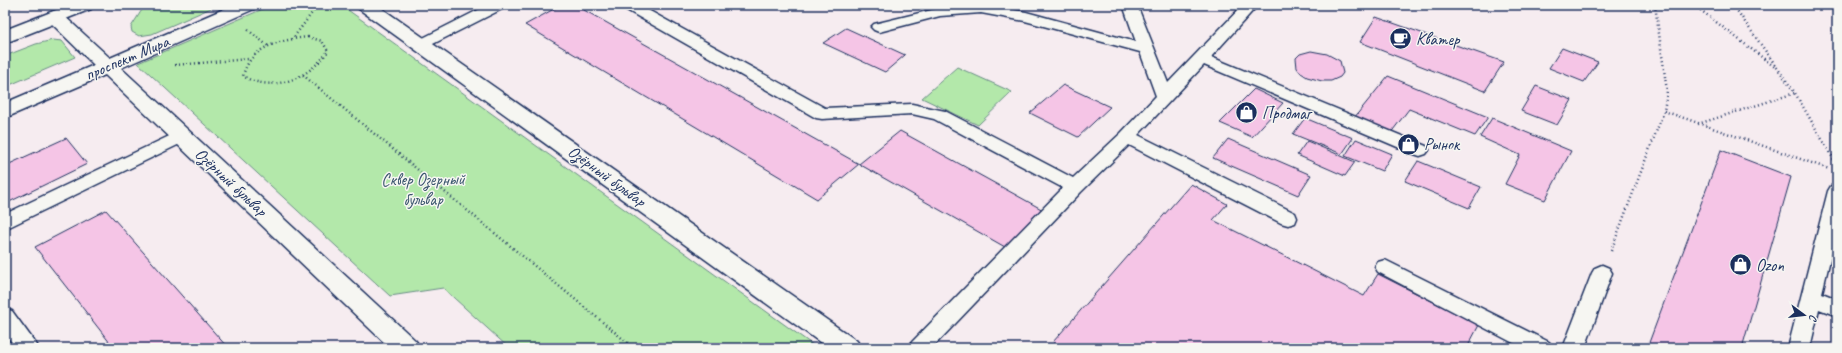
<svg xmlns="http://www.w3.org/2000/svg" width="1842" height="353" viewBox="0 0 1842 353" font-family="Caveat,sans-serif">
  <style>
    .green { fill: #b3e8aa; stroke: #678c84 }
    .building { fill: #f5c5e6; stroke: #1b2f5e }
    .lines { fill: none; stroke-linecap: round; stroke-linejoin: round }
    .service-casing { stroke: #1b2f5e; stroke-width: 3 }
    .tertiary-casing { stroke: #1b2f5e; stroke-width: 3 }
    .secondary-casing { stroke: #1b2f5e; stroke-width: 3 }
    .path { stroke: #1b2f5e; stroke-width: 2.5; stroke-dasharray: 1 3; stroke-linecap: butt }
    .service { fill: #f6f6f2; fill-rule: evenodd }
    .tertiary { fill: #f6f6f2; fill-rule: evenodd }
    .secondary { fill: #f6f6f2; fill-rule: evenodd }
    .labels { text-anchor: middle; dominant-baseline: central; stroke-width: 3; stroke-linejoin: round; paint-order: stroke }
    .poi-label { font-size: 17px; fill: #1b2f5e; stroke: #f6f6f2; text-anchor: start }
    .street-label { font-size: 17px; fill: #1b2f5e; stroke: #f6f6f2 }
    .park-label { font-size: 17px; fill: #39546d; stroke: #f6f6f2 }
  </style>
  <rect width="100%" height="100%" fill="#f6ecf0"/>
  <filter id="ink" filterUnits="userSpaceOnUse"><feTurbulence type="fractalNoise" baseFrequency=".025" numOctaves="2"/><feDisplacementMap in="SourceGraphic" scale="8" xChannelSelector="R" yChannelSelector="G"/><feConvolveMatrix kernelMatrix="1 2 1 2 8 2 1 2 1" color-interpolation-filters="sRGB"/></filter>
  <g filter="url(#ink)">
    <path class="green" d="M 145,5 L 218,5 L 152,34 L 139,36 L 132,32 L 131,27 Z
      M 272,5 L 341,5 L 817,348 L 509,348 L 443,288 L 390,296 L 138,63 Z
      M 53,40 L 62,41 L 75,57 L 5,87 L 5,56 L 36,44 Z
      M 957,67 L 1012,92 L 978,125 L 922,98 Z"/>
    <path class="building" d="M 561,5 L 575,5 L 859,164 L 817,199 L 525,25 Z
      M 833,5 L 862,5 L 861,7 Z
      M 1376,17 L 1504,62 L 1485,91 L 1360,42 Z
      M 846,28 L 905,55 L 885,72 L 823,43 Z
      M 1562,48 L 1598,62 L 1584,82 L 1549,68 Z
      M 1311,51 L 1327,54 L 1340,61 L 1343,73 L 1340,77 L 1331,81 L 1322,81 L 1307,77 L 1301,73 L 1297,68 L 1296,58 L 1300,54 Z
      M 1388,76 L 1488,117 L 1475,136 L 1409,109 L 1390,134 L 1354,118 Z
      M 1063,85 L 1110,107 L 1078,137 L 1030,113 Z
      M 1536,86 L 1572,100 L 1557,125 L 1521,111 Z
      M 1254,89 L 1283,103 L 1252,137 L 1220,123 Z
      M 1305,118 L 1353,138 L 1342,154 L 1293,134 Z
      M 1492,118 L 1571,151 L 1545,200 L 1505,184 L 1520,155 L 1480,137 Z
      M 900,131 L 1045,211 L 1005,247 L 859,164 Z
      M 66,138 L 87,164 L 5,204 L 5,166 Z
      M 1228,139 L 1244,146 L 1311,175 L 1298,195 L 1213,158 Z
      M 1356,139 L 1392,154 L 1382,171 L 1345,156 Z
      M 1307,141 L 1355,162 L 1345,176 L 1297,155 Z
      M 1721,150 L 1791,177 L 1742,348 L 1647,348 Z
      M 1418,161 L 1481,187 L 1469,208 L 1405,181 Z
      M 1191,184 L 1227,204 L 1213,220 L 1364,296 L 1378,274 L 1479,325 L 1467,348 L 1062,348 L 1053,342 Z
      M 106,210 L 228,348 L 114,348 L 35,247 Z"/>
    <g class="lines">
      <defs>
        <path id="service" d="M 488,5 L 506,5 L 504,8 L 427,47 L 417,47 L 414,44 L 417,41 Z
          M 621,5 L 639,5 L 825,108 L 912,104 L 945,111 L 1073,178 L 1121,133 L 1156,96 L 1140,52 L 1025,21 L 981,13 L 940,16 L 879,32 L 874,30 L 871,27 L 874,24 L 940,8 L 984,5 L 1026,12 L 1136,42 L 1123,5 L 1137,5 L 1168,83 L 1243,5 L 1258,5 L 1211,57 L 1426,146 L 1429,150 L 1426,154 L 1420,156 L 1414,154 L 1204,65 L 1138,135 L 1295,213 L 1297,218 L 1295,223 L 1288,225 L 1281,223 L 1129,145 L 1081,192 L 932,348 L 908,348 L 912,342 L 1063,188 L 934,119 L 912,114 L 822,119 L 816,118 L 623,8 Z
          M 182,130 L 188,132 L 191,136 L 188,140 L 5,229 L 5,214 Z
          M 1837,185 L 1837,230 L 1822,293 L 1837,299 L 1837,316 L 1819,309 L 1810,348 L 1788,348 L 1828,191 L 1831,186 Z
          M 1385,260 L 1549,342 L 1553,348 L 1523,348 L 1378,272 L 1375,267 L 1378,262 Z
          M 1602,265 L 1609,268 L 1612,273 L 1585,348 L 1563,348 L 1592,273 L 1595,268 Z
          M 5,309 L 12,311 L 39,348 L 16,348 L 5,333 Z"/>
        <path id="tertiary" d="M 233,5 L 257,5 L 254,9 L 121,68 L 416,341 L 420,348 L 390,348 L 105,75 L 5,118 L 5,103 L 94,65 L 49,21 L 46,17 L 49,13 L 55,11 L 61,13 L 110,58 Z
          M 356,5 L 377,5 L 857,341 L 861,348 L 828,348 L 359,9 Z"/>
        <path id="secondary" d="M 69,5 L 94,5 L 91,9 L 5,43 L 5,30 Z"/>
      </defs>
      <use href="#service" class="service-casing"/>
      <use href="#tertiary" class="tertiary-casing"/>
      <use href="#secondary" class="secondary-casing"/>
      <path class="path" d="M 1694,5 L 1776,68
        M 1733,5 L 1795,93 L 1837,165
        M 248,30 L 268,46
        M 294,37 L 318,5
        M 308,37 L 322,41 L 328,51 C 310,78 273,94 243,76 C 250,46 281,40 308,37 Z
        M 175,65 L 249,59
        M 303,75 L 634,348
        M 1664,111 L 1829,169
        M 1698,124 L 1795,93
        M 1611,251 L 1664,111 L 1667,91 L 1655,5"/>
      <use href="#service" class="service"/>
      <use href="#tertiary" class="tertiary"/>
      <use href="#secondary" class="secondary"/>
    </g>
  </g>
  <defs>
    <symbol id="cafe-disc" viewBox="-11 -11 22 22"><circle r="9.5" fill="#1b2f5e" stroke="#f6f6f2"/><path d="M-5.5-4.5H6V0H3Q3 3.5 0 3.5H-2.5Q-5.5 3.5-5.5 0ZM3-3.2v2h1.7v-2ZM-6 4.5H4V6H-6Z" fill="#fff"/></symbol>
    <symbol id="shop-disc" viewBox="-11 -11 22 22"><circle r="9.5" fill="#1b2f5e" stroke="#f6f6f2"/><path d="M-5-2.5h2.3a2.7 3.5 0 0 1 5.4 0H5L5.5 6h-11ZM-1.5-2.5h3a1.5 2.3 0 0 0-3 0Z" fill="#fff"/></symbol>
  </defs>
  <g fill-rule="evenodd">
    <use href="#cafe-disc" x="1388" y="26" width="25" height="25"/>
    <use href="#shop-disc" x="1234" y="100" width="25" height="25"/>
    <use href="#shop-disc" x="1396" y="132" width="25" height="25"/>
    <use href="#shop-disc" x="1728" y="252" width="25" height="25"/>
  </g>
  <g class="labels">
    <g class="poi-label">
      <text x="1416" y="39">Кватер</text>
      <text x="1262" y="113">Продмаг</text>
      <text x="1424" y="144">Рынок</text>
      <text x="1756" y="265">Ozon</text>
    </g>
    <g class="street-label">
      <text transform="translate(127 58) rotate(-23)">проспект Мира</text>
      <text transform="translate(607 176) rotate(36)">Озёрный бульвар</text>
      <text transform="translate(231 182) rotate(43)">Озёрный бульвар</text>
    </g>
    <g class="park-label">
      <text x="423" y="179">Сквер Озерный<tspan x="423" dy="20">бульвар</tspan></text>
    </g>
  </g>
  <rect width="1842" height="353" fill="none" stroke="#f6f6f2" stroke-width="20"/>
  <rect x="10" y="10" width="1822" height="333" fill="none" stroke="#1b2f5e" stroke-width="1.5" filter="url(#ink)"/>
  <g transform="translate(1804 315) rotate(105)" stroke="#f6f6f2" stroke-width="3" paint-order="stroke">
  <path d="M0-3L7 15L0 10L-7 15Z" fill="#1b2f5e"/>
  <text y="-6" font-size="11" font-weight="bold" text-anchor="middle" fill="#1b2f5e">С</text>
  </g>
</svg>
